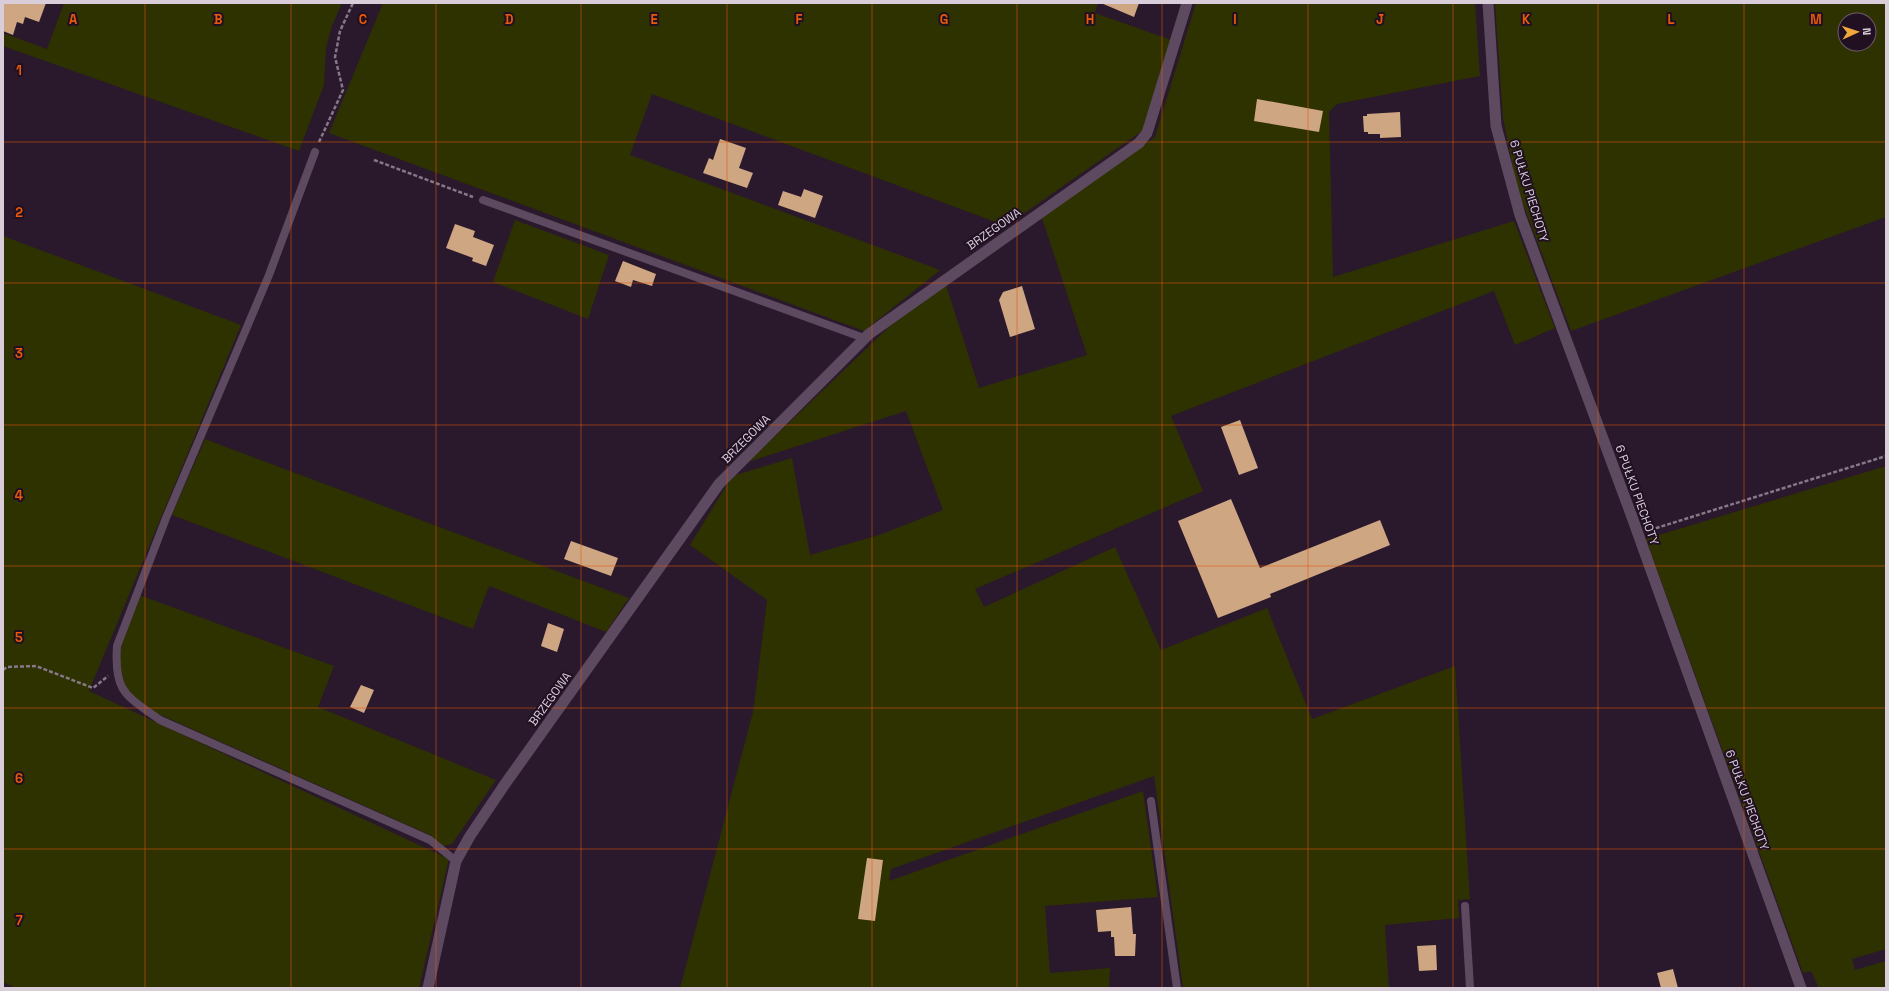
<svg xmlns="http://www.w3.org/2000/svg" width="1889" height="991" viewBox="0 0 1889 991" font-family="'Space Grotesk',sans-serif">
  <style>
    .green { fill: #2e3100; fill-rule: evenodd }
    .building { fill: #cfa682 }
    .lines { fill: none; stroke-linecap: round; stroke-linejoin: round }
    .path { stroke: #867888; stroke-width: 2.5; stroke-dasharray: 4 2; stroke-linecap: butt }
    .service { stroke: #5e4a60; stroke-width: 8 }
    .minor { stroke: #5e4a60; stroke-width: 11 }
    .grid { fill: none; stroke: #e8590c; stroke-width: 1; stroke-opacity: 0.55 }
    .labels { text-anchor: middle; dominant-baseline: central; stroke-width: 4; stroke-linejoin: round; paint-order: stroke }
    .street-label { font-size: 12px; fill: #d9cdda; stroke: #201022 }
    .grid-label { font-size: 13px; text-anchor: middle; font-weight: bold; fill: #e8590c; stroke: #201022; stroke-width: 4; stroke-linejoin: round; paint-order: stroke }
  </style>
  <rect width="100%" height="100%" fill="#2a192c"/>
  <path class="green" d="M 64,3 L 342,3 L 332,26 L 326,48 L 324,85 L 299,151 L 3,46 L 3,33 L 47,49 Z
    M 383,3 L 1098,3 L 1095,13 L 1171,40 L 1142,131 L 1006,226 L 652,94 L 630,155 L 940,270 L 864,331 L 329,133 Z
    M 1196,3 L 1475,3 L 1480,76 L 1337,104 L 1329,112 L 1333,277 L 1514,221 L 1555,328 L 1515,345 L 1494,291 L 1171,416 L 1203,491 L 975,589 L 984,607 L 1115,547 L 1161,650 L 1267,608 L 1312,719 L 1455,666 L 1470,899 L 1458,900 L 1459,918 L 1385,925 L 1389,988 L 1183,988 L 1154,776 L 891,869 L 889,881 L 1143,791 L 1158,897 L 1045,906 L 1050,973 L 1110,968 L 1109,988 L 680,988 L 753,712 L 767,600 L 690,545 L 728,483 L 736,475 L 792,458 L 810,555 L 879,535 L 943,510 L 906,411 L 748,462 L 890,326 L 946,285 L 979,388 L 1087,355 L 1042,218 L 1155,137 Z
    M 1495,3 L 1886,3 L 1886,217 L 1571,331 L 1517,188 L 1503,118 ZM 1845,20 L 1869,20 L 1869,44 L 1845,44 Z
    M 515,220 L 609,255 L 588,319 L 493,282 Z
    M 3,236 L 241,325 L 89,691 L 449,859 L 419,988 L 16,988 L 3,982 Z
    M 205,439 L 629,598 L 606,632 L 489,586 L 473,629 L 172,515 Z
    M 1886,466 L 1886,949 L 1852,959 L 1855,970 L 1886,961 L 1886,988 L 1817,988 L 1818,986 L 1811,971 L 1803,973 L 1646,539 Z
    M 139,595 L 334,666 L 318,707 L 496,780 L 452,844 L 443,846 L 430,835 L 154,712 C 147,706 131,695 126,687 C 110,657 129,623 139,595 Z"/>
  <path class="building" d="M 3,3 L 46,3 L 39,22 L 25,17 L 23,24 L 17,22 L 13,35 L 3,31 Z
    M 1101,3 L 1139,3 L 1134,17 Z
    M 1257,99 L 1323,111 L 1319,132 L 1254,121 Z
    M 1400,112 L 1401,137 L 1380,138 L 1380,134 L 1368,134 L 1368,132 L 1364,132 L 1363,116 L 1367,116 L 1367,114 Z
    M 720,139 L 746,148 L 739,168 L 753,173 L 747,188 L 703,173 L 709,158 L 713,160 Z
    M 804,189 L 823,196 L 815,218 L 778,205 L 783,191 L 801,197 Z
    M 455,224 L 475,231 L 473,237 L 494,245 L 486,266 L 472,261 L 473,258 L 446,248 Z
    M 623,261 L 656,274 L 652,286 L 633,280 L 631,287 L 615,281 Z
    M 1022,286 L 1035,329 L 1010,337 L 999,300 L 1003,292 Z
    M 1240,420 L 1258,468 L 1239,475 L 1221,427 Z
    M 1231,499 L 1260,568 L 1380,520 L 1390,545 L 1270,594 L 1271,597 L 1218,618 L 1178,521 Z
    M 571,541 L 618,558 L 611,576 L 564,559 Z
    M 548,623 L 564,629 L 557,652 L 541,646 Z
    M 361,685 L 374,690 L 364,713 L 350,707 Z
    M 867,858 L 883,860 L 875,921 L 858,919 Z
    M 1131,907 L 1133,934 L 1136,934 L 1135,956 L 1115,956 L 1114,937 L 1111,937 L 1111,931 L 1098,932 L 1096,910 Z
    M 1436,945 L 1437,970 L 1419,971 L 1417,946 Z
    M 1673,969 L 1678,988 L 1661,988 L 1657,973 Z"/>
  <g class="lines">
    <path class="path" d="M 319,142 L 343,90 L 335,57 L 340,31 L 353,3
      M 374,160 L 473,197
      M 1650,530 L 1886,456
      M 3,670 L 7,667 L 36,666 L 93,688 L 108,676"/>
    <path class="service" d="M 315,152 L 269,275 L 166,518 L 117,646 C 114,692 125,695 160,720 L 430,840 L 456,861
      M 483,200 L 864,338
      M 1151,801 L 1177,988
      M 1465,906 L 1470,988"/>
    <path class="minor" d="M 1488,3 L 1496,126 L 1520,215 L 1632,517 L 1801,988
      M 428,988 L 456,861 L 470,836 L 505,784 L 719,484 L 869,334 L 1139,143 L 1147,133 L 1187,3"/>
  </g>
  <path class="grid" d="M 145,3 L 145,988M 291,3 L 291,988M 436,3 L 436,988M 581,3 L 581,988M 727,3 L 727,988M 872,3 L 872,988M 1017,3 L 1017,988M 1162,3 L 1162,988M 1308,3 L 1308,988M 1453,3 L 1453,988M 1598,3 L 1598,988M 1744,3 L 1744,988M 3,142 L 1886,142M 3,283 L 1886,283M 3,425 L 1886,425M 3,566 L 1886,566M 3,708 L 1886,708M 3,849 L 1886,849"/>
  <g class="labels">
    <g class="street-label">
      <text transform="translate(1529 191) rotate(73)">6 PUŁKU PIECHOTY</text>
      <text transform="translate(994 229) rotate(-35)">BRZEGOWA</text>
      <text transform="translate(746 439) rotate(-45)">BRZEGOWA</text>
      <text transform="translate(1637 495) rotate(70)">6 PUŁKU PIECHOTY</text>
      <text transform="translate(550 699) rotate(-54)">BRZEGOWA</text>
      <text transform="translate(1747 800) rotate(70)">6 PUŁKU PIECHOTY</text>
    </g>
  </g>
  <g class="grid-label">
    <text x="73" y="24">A</text>
    <text x="218" y="24">B</text>
    <text x="363" y="24">C</text>
    <text x="509" y="24">D</text>
    <text x="654" y="24">E</text>
    <text x="799" y="24">F</text>
    <text x="944" y="24">G</text>
    <text x="1090" y="24">H</text>
    <text x="1235" y="24">I</text>
    <text x="1380" y="24">J</text>
    <text x="1526" y="24">K</text>
    <text x="1671" y="24">L</text>
    <text x="1816" y="24">M</text>
    <text x="19" y="75">1</text>
    <text x="19" y="217">2</text>
    <text x="19" y="358">3</text>
    <text x="19" y="500">4</text>
    <text x="19" y="642">5</text>
    <text x="19" y="783">6</text>
    <text x="19" y="925">7</text>
  </g>
  <rect width="1889" height="991" fill="none" stroke="#d9cdda" stroke-width="8"/>
  <g transform="translate(1857 32) rotate(87)"><circle r="19" fill="#201022" stroke="#6a5c6c"/>
  <path d="M0-3L7 15L0 10L-7 15Z" fill="#efa73d"/>
  <text y="-6" font-size="11" font-weight="bold" text-anchor="middle" fill="#d9cdda">N</text>
  </g>
</svg>
